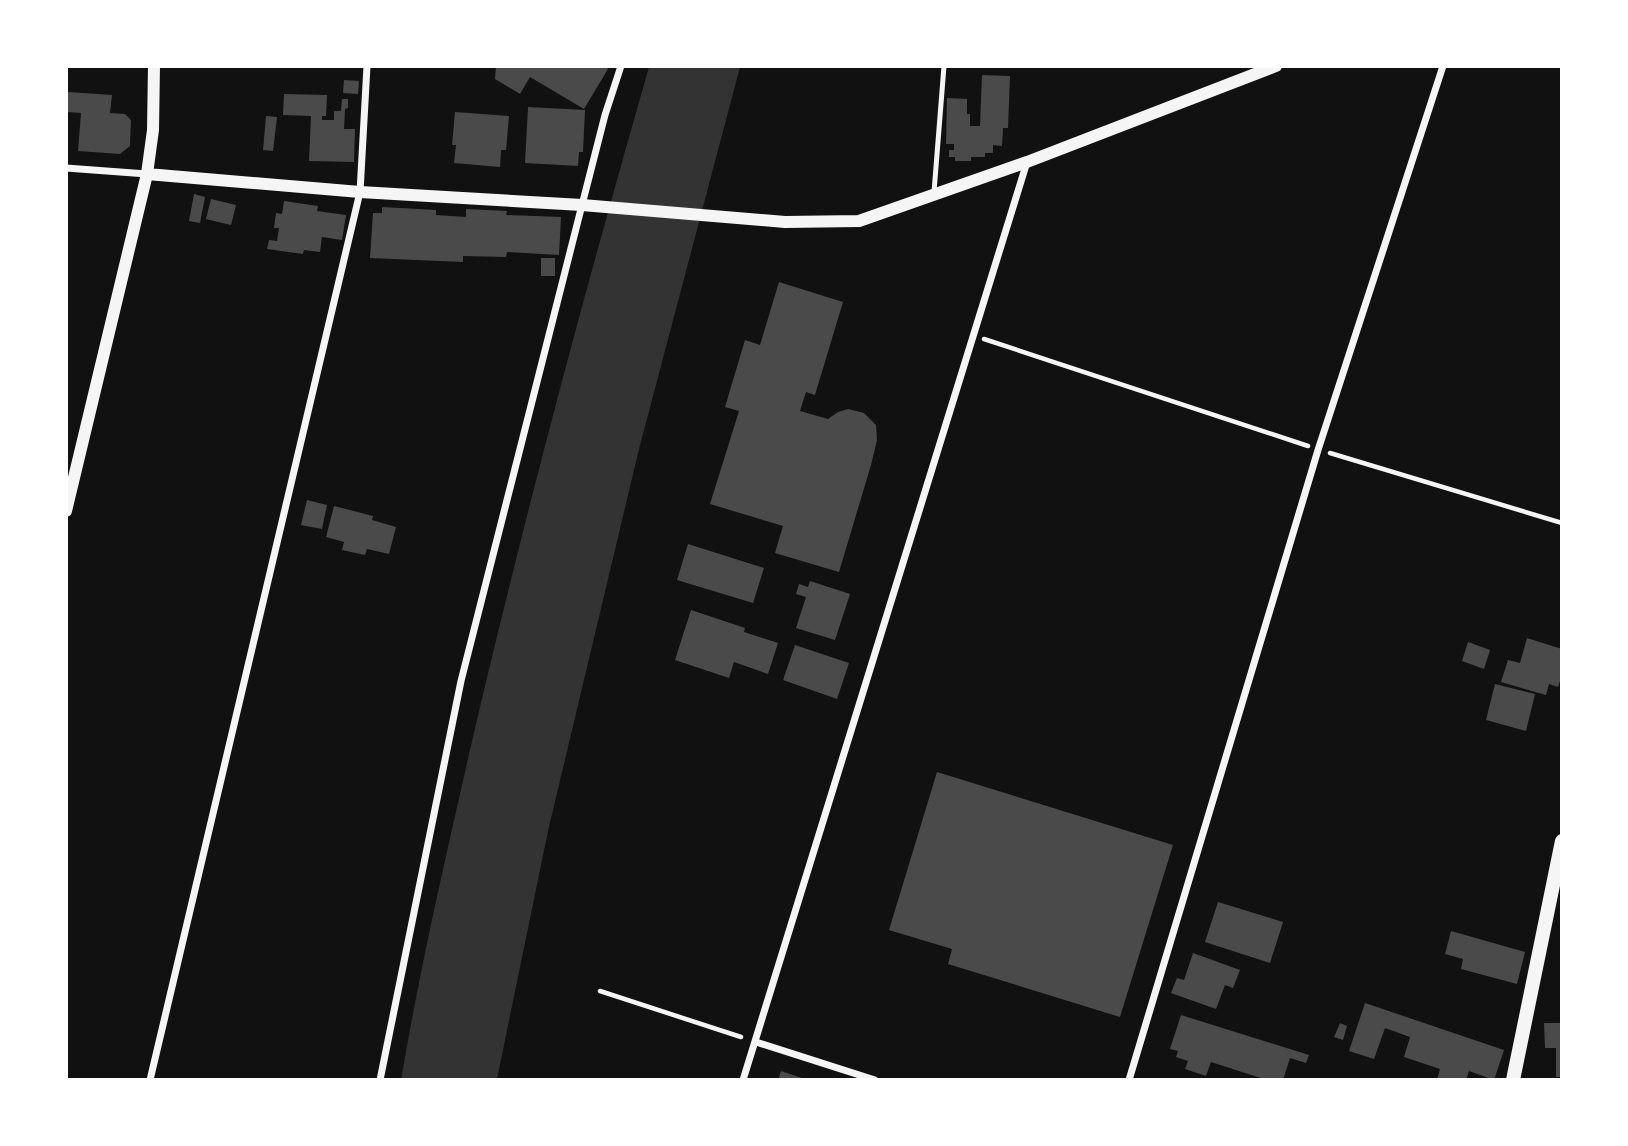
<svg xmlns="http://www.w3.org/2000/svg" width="1628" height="1146" viewBox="0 0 1628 1146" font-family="Mulish,sans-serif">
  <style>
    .water { fill: #333 }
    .building { fill: #4a4a4a }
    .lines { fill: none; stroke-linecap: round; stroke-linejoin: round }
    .path { stroke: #f5f5f5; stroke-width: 4.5 }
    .service { stroke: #f5f5f5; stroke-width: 5 }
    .minor { stroke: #f5f5f5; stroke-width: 7 }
    .tertiary { stroke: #f5f5f5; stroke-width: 12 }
    .secondary { stroke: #f5f5f5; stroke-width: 14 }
  </style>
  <rect width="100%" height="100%" fill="#111"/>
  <path class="water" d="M 649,67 L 740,67 L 639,449 L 548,831 L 497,1079 L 401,1080 C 419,973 443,869 467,763 C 521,529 583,297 649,67 Z"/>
  <path class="building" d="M 496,66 L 605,66 L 608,69 L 584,109 L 530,77 L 520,94 L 495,79 Z
    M 982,75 L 1010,76 L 1008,128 L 1003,128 L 1002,146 L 993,145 L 993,153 L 985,153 L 985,157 L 971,157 L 971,161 L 955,161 L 955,157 L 949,157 L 949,150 L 954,150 L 954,144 L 946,144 L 947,98 L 967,99 L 967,114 L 970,114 L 970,126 L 980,126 Z
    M 344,80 L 359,81 L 358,94 L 343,93 Z
    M 68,92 L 112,95 L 110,113 L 125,114 L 131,120 L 130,146 L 120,154 L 78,151 L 81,113 L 67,112 Z
    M 284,94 L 327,95 L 326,116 L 322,116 L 322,120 L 334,120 L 334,111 L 341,111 L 342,99 L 348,99 L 348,108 L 345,109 L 344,129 L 355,129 L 354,162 L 309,161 L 311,116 L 283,115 Z
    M 528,107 L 585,110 L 583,152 L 579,152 L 578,166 L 525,163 Z
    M 455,112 L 509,116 L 506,150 L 501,150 L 500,167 L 454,163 L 456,145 L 452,145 Z
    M 266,116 L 277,117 L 273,151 L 263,150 Z
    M 194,194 L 205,197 L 200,223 L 189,221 Z
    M 211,199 L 236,205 L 231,225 L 206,219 Z
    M 284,201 L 318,206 L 317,211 L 346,215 L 342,240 L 322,237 L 320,252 L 304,250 L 303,254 L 267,249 L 269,240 L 277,241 L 279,228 L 274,228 L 276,213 L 282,214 Z
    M 382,207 L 436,210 L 436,215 L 466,217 L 466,209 L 507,211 L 506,215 L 561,217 L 559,255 L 507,252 L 506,257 L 463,256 L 463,262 L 370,258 L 373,213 L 382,213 Z
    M 541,258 L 555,258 L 555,276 L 541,276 Z
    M 779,282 L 843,302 L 815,395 L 806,392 L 800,411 L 828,419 L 838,412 L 848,409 L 864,413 L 876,425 L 877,440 L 871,465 L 839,572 L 775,553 L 783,526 L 710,504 L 739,411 L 725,407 L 745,340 L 760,345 Z
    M 307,500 L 327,505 L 322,529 L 301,525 Z
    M 334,506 L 373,516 L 372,520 L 396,527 L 389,554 L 367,549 L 365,555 L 342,550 L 344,542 L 326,537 Z
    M 688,544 L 764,568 L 753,603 L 677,580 Z
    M 810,581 L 850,594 L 835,640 L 796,628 L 806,597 L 796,594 L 799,584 L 808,587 Z
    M 691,610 L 745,628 L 744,632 L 778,643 L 768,674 L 734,662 L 729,678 L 675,660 Z
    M 1527,638 L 1562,649 L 1562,675 L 1558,687 L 1549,684 L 1546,695 L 1501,682 L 1508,660 L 1520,663 Z
    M 1468,642 L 1490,650 L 1484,669 L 1462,661 Z
    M 795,645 L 849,663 L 837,699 L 783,680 Z
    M 1495,684 L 1535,694 L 1526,731 L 1486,720 Z
    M 937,772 L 1173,845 L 1120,1017 L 948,964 L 952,949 L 889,930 Z
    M 1218,902 L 1283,922 L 1270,963 L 1205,942 Z
    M 1451,931 L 1525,952 L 1517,984 L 1461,969 L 1463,959 L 1445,954 Z
    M 1193,953 L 1240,970 L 1233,988 L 1225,985 L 1216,1009 L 1171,993 L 1177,978 L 1184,980 Z
    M 1365,1003 L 1504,1050 L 1494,1080 L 1469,1071 L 1466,1080 L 1437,1080 L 1440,1069 L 1404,1057 L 1410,1037 L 1385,1028 L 1374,1059 L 1349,1051 Z
    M 1181,1015 L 1309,1055 L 1306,1063 L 1290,1058 L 1283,1080 L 1267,1080 L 1211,1062 L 1206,1076 L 1185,1069 L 1188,1061 L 1176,1057 L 1178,1051 L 1170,1049 Z
    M 1340,1023 L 1347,1026 L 1343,1040 L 1334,1037 Z
    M 1544,1023 L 1562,1023 L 1562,1077 L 1556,1077 L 1556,1048 L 1545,1048 Z
    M 781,1071 L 805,1079 L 805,1080 L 778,1080 Z"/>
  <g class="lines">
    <path class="path" d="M 984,339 L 1308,446
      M 1330,453 L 1562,523
      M 600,991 L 741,1037"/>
    <path class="service" d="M 934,192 L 944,66"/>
    <path class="minor" d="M 66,168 L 147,174
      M 756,1042 L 875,1080
      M 150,1080 L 360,192 L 367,66
      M 380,1080 L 461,681 L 582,205 L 605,115 L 621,66
      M 743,1080 L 1027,162
      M 1129,1080 L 1318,450 L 1443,66"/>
    <path class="tertiary" d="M 147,174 L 360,192 L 582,205 L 785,222 L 859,221 L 1027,162 L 1276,66
      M 66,511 L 147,174 L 153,130 L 154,66"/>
    <path class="secondary" d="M 1513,1080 L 1562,841"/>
  </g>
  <rect width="1628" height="1146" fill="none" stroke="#ffffff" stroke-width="136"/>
</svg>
